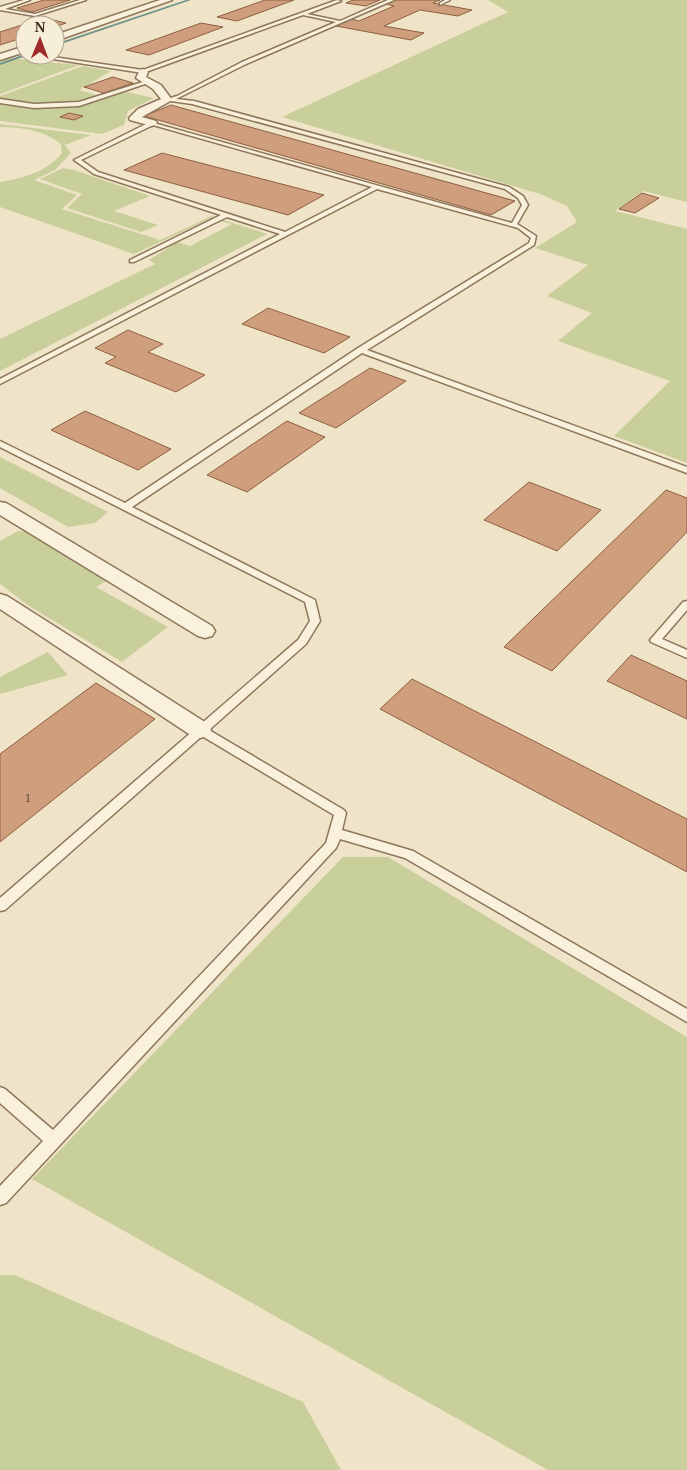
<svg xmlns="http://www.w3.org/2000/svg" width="687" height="1470" viewBox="0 0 687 1470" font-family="'Noto Serif',serif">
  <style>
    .green { fill: #c9cf9b }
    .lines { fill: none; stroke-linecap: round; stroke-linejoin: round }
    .stream { fill: #6f938a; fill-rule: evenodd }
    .building { fill: #cf9f7d; stroke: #8d5f41 }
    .service-casing { stroke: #8d765c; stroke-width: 3 }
    .minor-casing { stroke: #8d765c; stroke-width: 3 }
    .service { fill: #faf1dc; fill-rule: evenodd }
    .minor { fill: #faf1dc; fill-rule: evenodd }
    .labels { text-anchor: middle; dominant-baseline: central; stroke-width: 4; stroke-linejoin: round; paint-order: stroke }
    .number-label { font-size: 10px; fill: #624a37 }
  </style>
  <rect width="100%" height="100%" fill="#f0e4c8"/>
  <path class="green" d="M 488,0 L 687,0 L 687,202 L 643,191 L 615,211 L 687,229 L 687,463 L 614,436 L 670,381 L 558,341 L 592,313 L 547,296 L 588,265 L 535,248 L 577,222 L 567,206 L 540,194 L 282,117 L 508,12 Z
    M 7,58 L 79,65 L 0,94 L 0,60 Z
    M 83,66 L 111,71 L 79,90 L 103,97 L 127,92 L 154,98 L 128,111 L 124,125 L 102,134 L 0,121 L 0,96 Z
    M 0,124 L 91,135 L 65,145 L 71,153 L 55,170 L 34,180 L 77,195 L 62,209 L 160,240 L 212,216 L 267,234 L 0,371 L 0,339 L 155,264 L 149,260 L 177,242 L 190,246 L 232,224 L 210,219 L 134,254 L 0,207 L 0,182 C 23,178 47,172 62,153 L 61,144 C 43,130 22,127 0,127 Z
    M 63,168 L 74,170 L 150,196 L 114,211 L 158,225 L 141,232 L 67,208 L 82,194 L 40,179 Z
    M 0,457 L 108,512 L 95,523 L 68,527 L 0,488 Z
    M 18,531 L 31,532 L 108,580 L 96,587 L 168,627 L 122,662 L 29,606 L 0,584 L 0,541 Z
    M 48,652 L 68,675 L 0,694 L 0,677 Z
    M 343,857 L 388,857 L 687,1037 L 687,1470 L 548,1470 L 32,1179 Z
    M 0,1275 L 15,1275 L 303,1402 L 341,1470 L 0,1470 Z"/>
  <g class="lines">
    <path class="stream" d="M 186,0 L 191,0 L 55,46 L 55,44 Z
      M 25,54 L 29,55 L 0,65 L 0,63 Z"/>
  </g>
  <path class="building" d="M 44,0 L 70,0 L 32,12 L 17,8 Z
    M 265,0 L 294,0 L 237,21 L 217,17 Z
    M 353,0 L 380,0 L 366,6 L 346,3 Z
    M 396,0 L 440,0 L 433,3 L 472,10 L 458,16 L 420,10 L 384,26 L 424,33 L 411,40 L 336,26 L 351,19 L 359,21 L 394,6 L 386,4 Z
    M 44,18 L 66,23 L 55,27 L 55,25 L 25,25 L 25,37 L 0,45 L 0,32 Z
    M 201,23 L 223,27 L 149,55 L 126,50 Z
    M 113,77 L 133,83 L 104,93 L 84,87 Z
    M 171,105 L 515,201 L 491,215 L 144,116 Z
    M 69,113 L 83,116 L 74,120 L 60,117 Z
    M 162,153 L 324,195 L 288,215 L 124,170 Z
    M 642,193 L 659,198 L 635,213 L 619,209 Z
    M 268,308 L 350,337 L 324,353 L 242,324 Z
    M 128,330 L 163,344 L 148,352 L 205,375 L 176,392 L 105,363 L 116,357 L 95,348 Z
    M 370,368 L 406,381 L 336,428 L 299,413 Z
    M 85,411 L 171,449 L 138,470 L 51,430 Z
    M 287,421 L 325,437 L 247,492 L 207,475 Z
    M 529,482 L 601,510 L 557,551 L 484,520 Z
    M 666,490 L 687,498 L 687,532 L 552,671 L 504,647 Z
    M 631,655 L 687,681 L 687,719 L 607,681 Z
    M 412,679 L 687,819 L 687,872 L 380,709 Z
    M 96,683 L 155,719 L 0,842 L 0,754 Z"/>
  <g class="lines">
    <defs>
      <path id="service" d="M 24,0 L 30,0 L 5,9 L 35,14 L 80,0 L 86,0 L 35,16 L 0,10 L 0,7 Z
        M 337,0 L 341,1 L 307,14 L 340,21 L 388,0 L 394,0 L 246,64 L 176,99 L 194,101 L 509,187 L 523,196 L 528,205 L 517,224 L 536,236 L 534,245 L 367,350 L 687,467 L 687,473 L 362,353 L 132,507 L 315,600 L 320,621 L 306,644 L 209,730 L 344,810 L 346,813 L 342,830 L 413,851 L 687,1009 L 687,1022 L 405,858 L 340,839 L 336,848 L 6,1203 L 0,1205 L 0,1186 L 43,1141 L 0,1103 L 0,1087 L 5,1089 L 53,1130 L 326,843 L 334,815 L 202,736 L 5,910 L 0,911 L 0,898 L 298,640 L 310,621 L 305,602 L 0,447 L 0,441 L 125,503 L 358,348 L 529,243 L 531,238 L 518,228 L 377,189 L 0,384 L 0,379 L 280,234 L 227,217 L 134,262 L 130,262 L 130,260 L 221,215 L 94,174 L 74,160 L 150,122 L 512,223 L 522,205 L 518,198 L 505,189 L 192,104 L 164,100 L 177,96 L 242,62 L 336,22 L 303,15 L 143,73 L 27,55 L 39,55 L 143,70 ZM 153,125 L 372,187 L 285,232 L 98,172 L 81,160 Z
        M 445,0 L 450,0 L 440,5 L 440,3 Z
        M 146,81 L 151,82 L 79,106 L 34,108 L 0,103 L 0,99 L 34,104 L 79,102 Z
        M 687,601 L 687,610 L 662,639 L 687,650 L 687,658 L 651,642 L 650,640 L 683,602 Z"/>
      <path id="minor" d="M 160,0 L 172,0 L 55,41 L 55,35 Z
        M 25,46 L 25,52 L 0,60 L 0,54 Z
        M 143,69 L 148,72 L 146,77 L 161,85 L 172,100 L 142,117 L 156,121 L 157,123 L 152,126 L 130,120 L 129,118 L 138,109 L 161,99 L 153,89 L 136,78 L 140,70 Z
        M 0,502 L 6,503 L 212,626 L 215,631 L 212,636 L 205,638 L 198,636 L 0,515 Z
        M 0,594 L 7,596 L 208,724 L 211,730 L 208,736 L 200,738 L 192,736 L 0,609 Z"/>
    </defs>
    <use href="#service" class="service-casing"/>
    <use href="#minor" class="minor-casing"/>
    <use href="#service" class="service"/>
    <use href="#minor" class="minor"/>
  </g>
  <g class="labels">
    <g class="number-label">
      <text x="28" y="798">1</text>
    </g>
  </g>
  <g transform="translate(40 40) rotate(1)"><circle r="24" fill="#f7eed8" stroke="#ada18e"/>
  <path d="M0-4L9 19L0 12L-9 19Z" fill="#9e2a2b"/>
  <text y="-8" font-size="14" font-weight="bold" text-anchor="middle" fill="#3d2e20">N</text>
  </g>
</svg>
